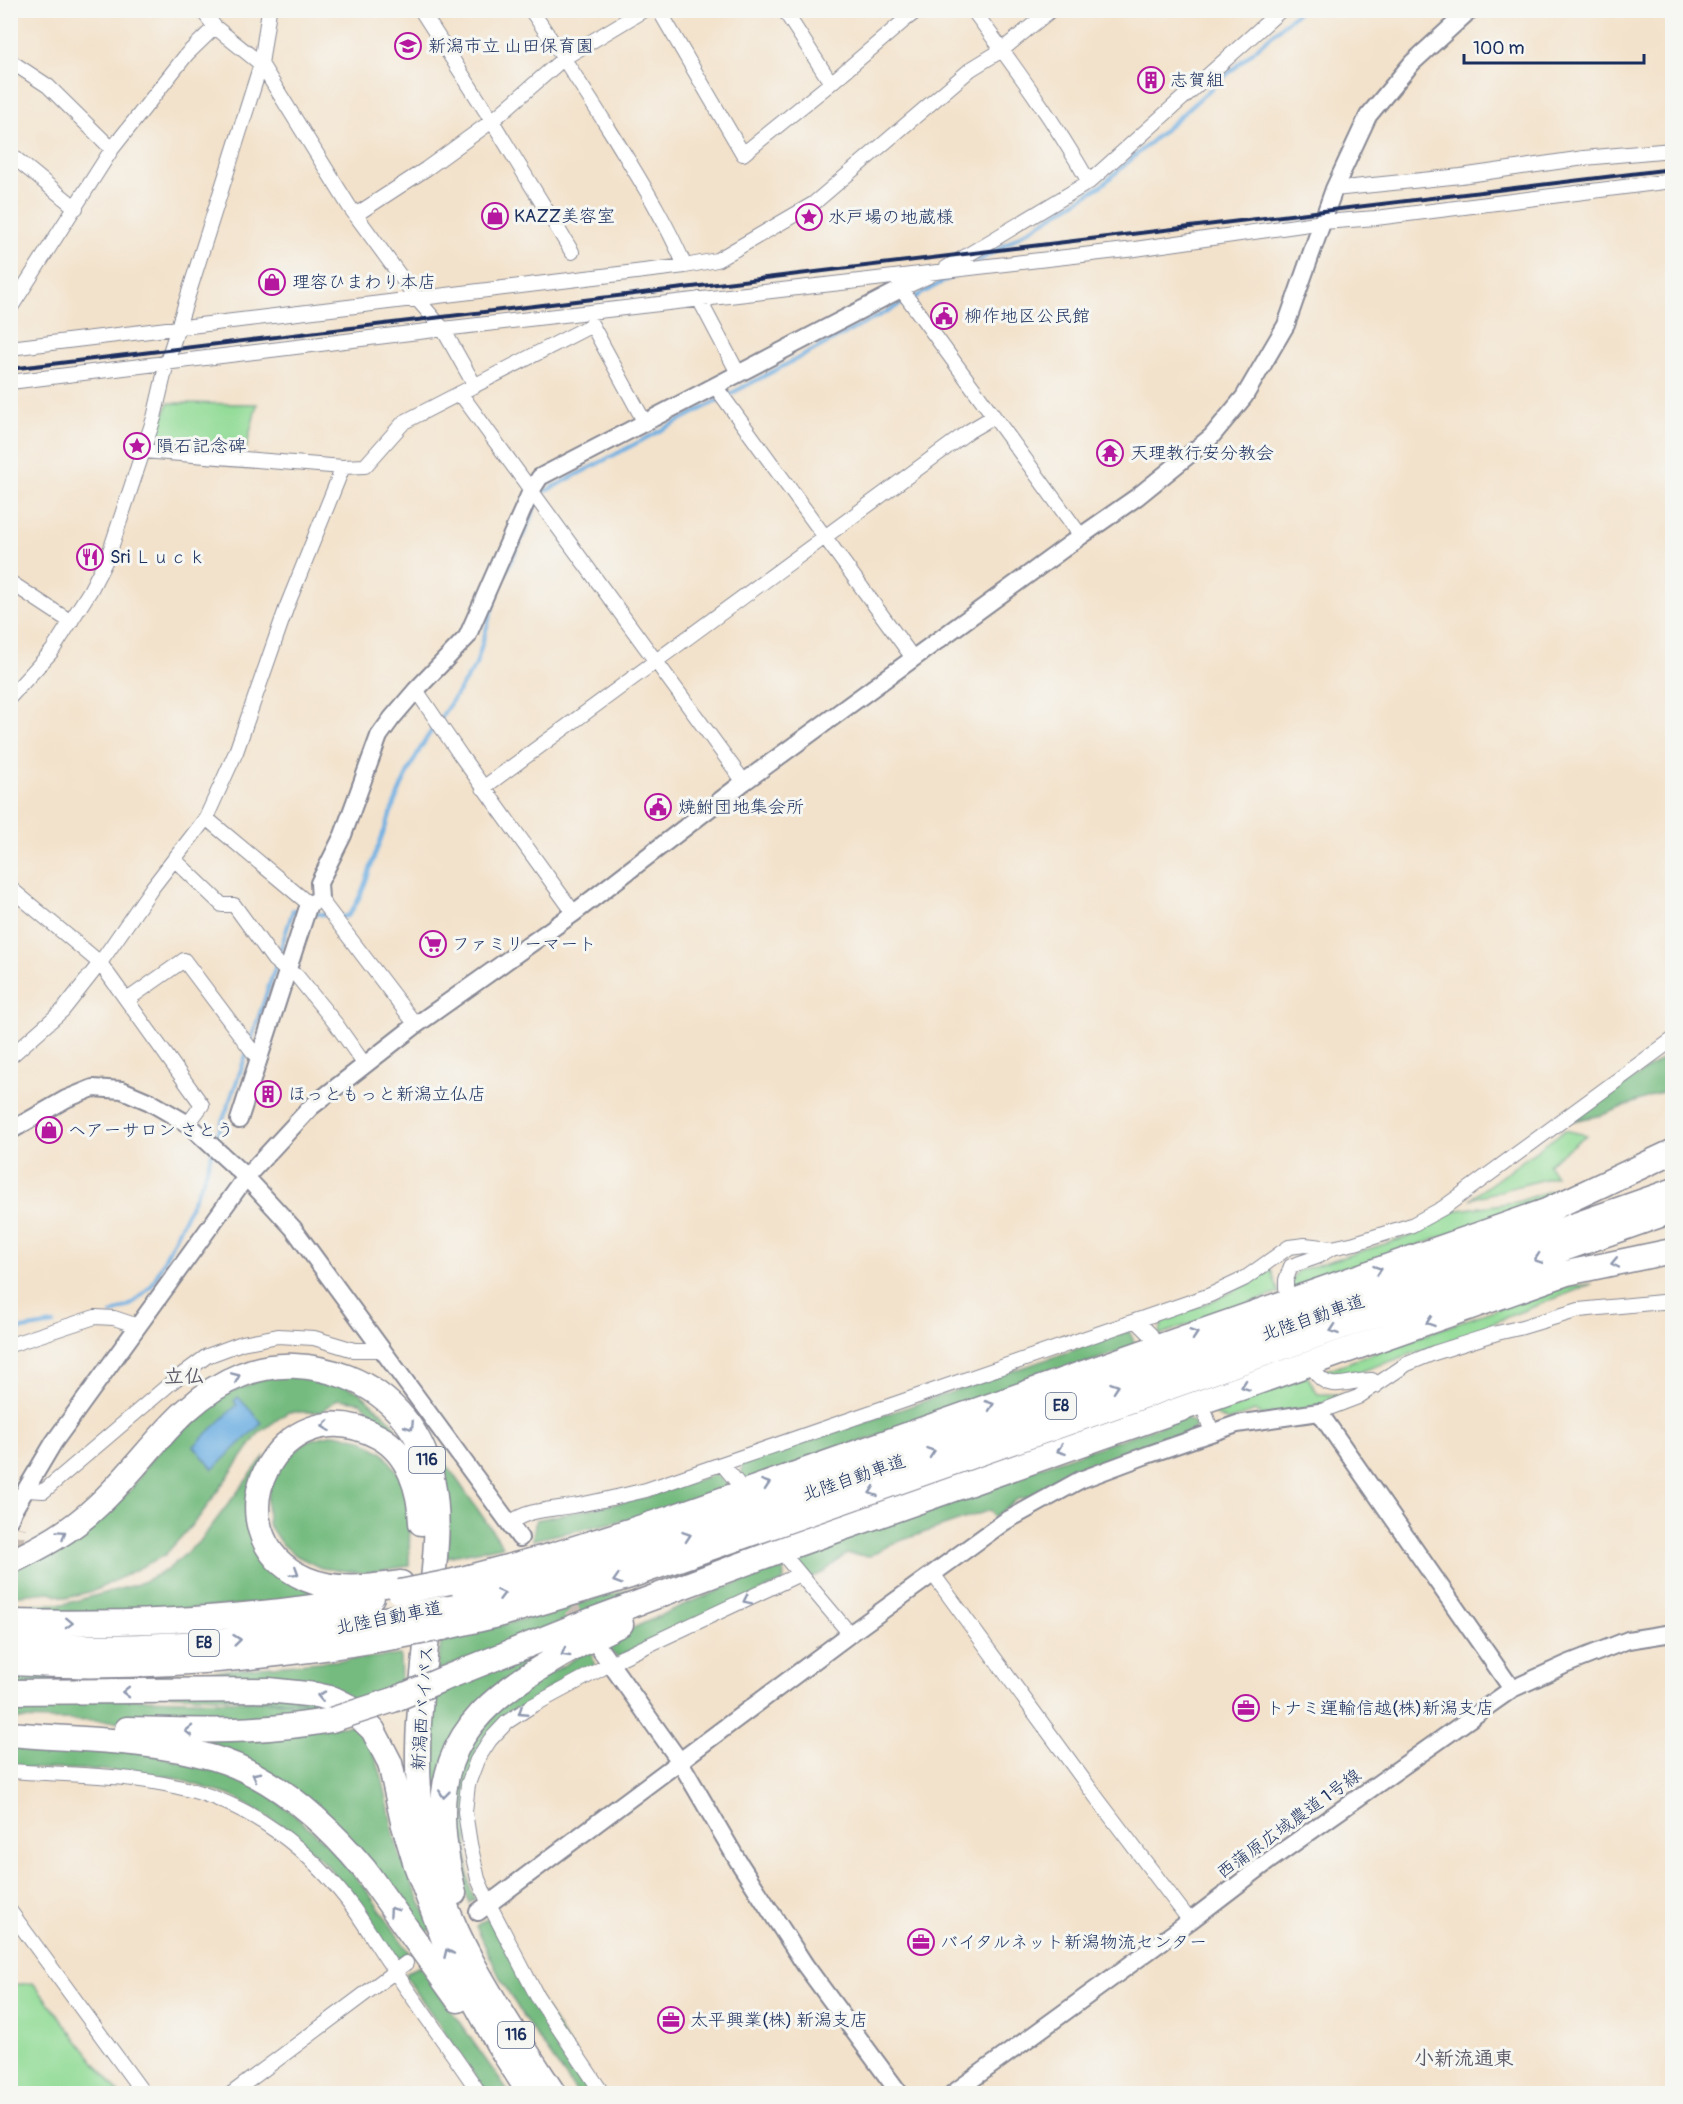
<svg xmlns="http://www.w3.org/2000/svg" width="1683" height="2104" viewBox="0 0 1683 2104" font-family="Pangolin,'Klee One',sans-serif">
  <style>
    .green { fill: #92db96; stroke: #56857a; stroke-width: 1.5 }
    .forest { fill: #75bb7f; stroke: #48756e; stroke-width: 1.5 }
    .water { fill: #6dafe2; stroke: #446fa0; stroke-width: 1.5 }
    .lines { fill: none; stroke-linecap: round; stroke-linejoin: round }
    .stream { stroke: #6dafe2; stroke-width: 4 }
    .tertiary-tunnel { stroke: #c8beb5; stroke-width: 16; stroke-dasharray: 16 8; stroke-linecap: butt }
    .minor-casing { stroke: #878894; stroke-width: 16 }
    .tertiary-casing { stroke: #878894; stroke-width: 20 }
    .motorway-casing { stroke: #878894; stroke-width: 27 }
    .minor { stroke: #fff; stroke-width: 14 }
    .tertiary { stroke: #fff; stroke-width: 16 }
    .motorway { stroke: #fff; stroke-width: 24 }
    .rail { stroke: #1b2f5e; stroke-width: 4 }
    .motorway-bridge-casing { stroke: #878894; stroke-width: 27; stroke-linecap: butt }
    .motorway-bridge { stroke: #fff; stroke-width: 24 }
    .oneway { stroke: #8d97ae }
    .labels { text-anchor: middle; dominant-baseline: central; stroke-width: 6; stroke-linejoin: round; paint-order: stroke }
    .shield { fill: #f6f6f2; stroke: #5d6b8a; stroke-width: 1.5 }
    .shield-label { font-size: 16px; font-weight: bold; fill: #1b2f5e }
    .poi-label { font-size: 18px; fill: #1b2f5e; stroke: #f6f6f2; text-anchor: start }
    .street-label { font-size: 18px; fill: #1b2f5e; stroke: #f6f6f2 }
    .neighbourhood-label { font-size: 20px; font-weight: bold; fill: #5f5c69; stroke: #f6f6f2 }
  </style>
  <rect width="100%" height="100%" fill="#f6f6f2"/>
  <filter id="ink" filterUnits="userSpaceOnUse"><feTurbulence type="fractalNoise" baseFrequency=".0167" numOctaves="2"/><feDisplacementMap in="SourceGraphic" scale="12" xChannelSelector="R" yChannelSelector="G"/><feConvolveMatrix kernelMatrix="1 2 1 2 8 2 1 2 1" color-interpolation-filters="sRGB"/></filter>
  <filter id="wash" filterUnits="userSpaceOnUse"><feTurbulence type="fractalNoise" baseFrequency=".008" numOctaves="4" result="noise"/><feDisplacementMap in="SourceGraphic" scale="24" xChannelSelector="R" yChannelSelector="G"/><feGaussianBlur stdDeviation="1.35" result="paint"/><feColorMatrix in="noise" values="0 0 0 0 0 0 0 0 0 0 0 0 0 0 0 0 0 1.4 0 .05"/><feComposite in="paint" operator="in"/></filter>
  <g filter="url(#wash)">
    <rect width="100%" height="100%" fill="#f3e2cb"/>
    <path class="green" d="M 168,403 L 257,404 L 246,449 L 155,444 Z
      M 1565,1130 L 1586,1135 L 1548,1164 L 1556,1176 L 1470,1199 Z
      M 1571,1184 L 1550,1199 L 1290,1290 L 1293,1277 L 1298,1271 L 1417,1234 L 1451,1211 L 1517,1202 Z
      M 1271,1270 L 1279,1293 L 1159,1335 L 1163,1320 C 1201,1306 1237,1292 1271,1270 Z
      M 1592,1284 L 1507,1317 L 1467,1335 L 1333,1381 L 1319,1373 L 1552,1289 Z
      M 1307,1376 L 1318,1394 L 1350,1395 L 1308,1408 L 1262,1415 L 1255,1411 L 1228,1421 L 1210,1412 L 1208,1407 Z
      M 33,1983 L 119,2093 L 11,2093 L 11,1985 Z"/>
    <path class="forest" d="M 1672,1052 L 1672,1088 L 1602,1115 L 1573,1121 Z
      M 1129,1331 L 1136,1346 L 741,1484 L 742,1464 Z
      M 275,1374 L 326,1378 L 359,1392 L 394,1424 L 396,1434 L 360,1402 L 338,1399 L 321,1412 L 288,1412 L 259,1433 L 200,1516 L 165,1555 L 96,1590 L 66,1598 L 50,1592 L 11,1596 L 11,1572 L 79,1535 L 130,1491 L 149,1462 L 206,1402 Z
      M 1186,1417 L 1197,1425 L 1185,1438 L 1045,1495 L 1018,1499 L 994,1517 L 990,1510 L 891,1544 L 870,1556 L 846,1554 L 824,1572 L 808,1580 L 793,1560 L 895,1517 Z
      M 334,1434 L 361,1439 L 384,1454 L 402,1478 L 410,1507 L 409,1566 L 364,1573 L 321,1568 L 297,1556 L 281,1543 L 268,1524 L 267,1499 L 276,1468 L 309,1440 Z
      M 264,1457 L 255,1533 L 321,1593 L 320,1598 L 139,1613 L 11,1611 L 11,1604 L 64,1604 L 138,1584 L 167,1570 L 201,1540 Z
      M 444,1461 L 503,1546 L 446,1557 L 449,1528 Z
      M 715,1474 L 733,1489 L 658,1513 L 532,1540 L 536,1520 L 647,1497 Z
      M 783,1565 L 784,1581 L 617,1657 L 601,1643 L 683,1605 Z
      M 639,1587 L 638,1592 L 437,1671 L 441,1642 Z
      M 568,1637 L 466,1717 L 440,1852 L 427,1778 L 431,1696 Z
      M 591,1649 L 595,1668 L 550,1687 L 476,1751 C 474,1783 458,1875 475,1899 L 469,1903 L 454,1855 L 452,1784 L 466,1740 L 494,1707 Z
      M 400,1655 L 401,1687 L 355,1704 L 11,1686 L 11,1674 L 155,1676 Z
      M 11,1697 L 309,1702 L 333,1710 L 312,1716 L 147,1722 L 11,1719 Z
      M 354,1725 C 388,1763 384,1800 397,1846 C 404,1871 422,1903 432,1928 L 424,1934 L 353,1841 L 206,1745 L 206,1736 Z
      M 10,1743 L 141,1752 L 223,1772 L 262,1790 L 295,1815 L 331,1848 L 367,1891 L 409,1952 L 400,1958 L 391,1955 L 328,1866 L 287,1829 L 232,1796 L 168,1776 L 100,1770 L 11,1768 Z
      M 486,1919 L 490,1920 L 599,2093 L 577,2093 L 528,2024 L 501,1980 L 476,1926 Z
      M 420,1966 L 509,2093 L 487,2093 L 406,1977 L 407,1972 Z"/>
    <path class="water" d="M 238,1397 L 262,1423 L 213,1469 L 194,1446 L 237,1405 L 234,1401 Z"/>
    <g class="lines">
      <path class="stream" d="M 977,262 L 1101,186 L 1300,10
        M 912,299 L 955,275
        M 539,497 L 540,494 L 905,302
        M 439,720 L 476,665 L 498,588 L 526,530 L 536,504
        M 311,913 L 328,915
        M 338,917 L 348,916 C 362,898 368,874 376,852 C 393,808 407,764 435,726
        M 278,957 L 293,910 L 301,911
        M 250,1043 L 276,965
        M 215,1142 L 248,1050
        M 112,1314 L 132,1304 L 152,1285 L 204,1178 L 212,1152
        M 10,1331 L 54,1324"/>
    </g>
  </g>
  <g filter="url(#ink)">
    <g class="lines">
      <path class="tertiary-tunnel" d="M 10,1575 L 18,1527
        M 557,1589 L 588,1632"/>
      <defs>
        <path id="minor" d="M 202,10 L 215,27 L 261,64 L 349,206 L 417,299 L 443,329 L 475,386
          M 421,10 L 492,121 L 572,252
          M 659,10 L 743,154 L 831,83 L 784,10
          M 973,10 C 1014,66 1055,122 1089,182
          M 10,61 L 48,86 L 112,149
          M 831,83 L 906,19 L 918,10
          M 10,154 L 76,208
          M 1334,189 L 1461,176 L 1584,158 L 1672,150
          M 357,214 L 426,169 L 492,121 L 564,58 L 644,10
          M 685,266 L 717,260 L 813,204 L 971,69 L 1002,50 L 1051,10
          M 946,268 L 1089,182 L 1281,10
          M 929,276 L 901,289 L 1081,536
          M 699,299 L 738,373
          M 10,309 L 112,149 L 187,54 L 215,27
          M 10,348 L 685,266 C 665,219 640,180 614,137 C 587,94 560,52 531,10
          M 10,382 L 443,329 L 1135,249 L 1323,222 L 1376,218 L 1672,181
          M 715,386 L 913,658
          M 460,393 L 744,782
          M 143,451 L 343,467 L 365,466 L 404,422 L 592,325 L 645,423
          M 10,582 L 71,622
          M 416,690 L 461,756 L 574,913
          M 10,697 L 52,651 L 90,591 L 109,554 L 154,418 L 167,362 L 261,64 L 269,10
          M 483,788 L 969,431 L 993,417
          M 206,818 L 309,904
          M 174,859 L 222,905 L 234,905 L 274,960 L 287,971 L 297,976 L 336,1024 L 365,1065
          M 10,888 L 100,963 L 202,1105 L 188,1124
          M 320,899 L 416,1025
          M 127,1000 L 184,960 L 253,1052 L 260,1056
          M 10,1057 L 63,1010 L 100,963 L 152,888 L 206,818 L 236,752 L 287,606 L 343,467
          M 1286,1288 L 1286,1280 L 1291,1266 L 1317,1257 L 1332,1248
          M 1137,1321 L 1151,1335
          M 10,1345 L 95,1317 L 114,1318 L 138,1326
          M 1315,1371 C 1328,1395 1351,1379 1372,1380 L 1376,1386
          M 1204,1409 L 1212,1433
          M 1319,1412 L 1358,1397 L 1407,1364 L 1434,1353 L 1497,1333 L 1519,1328 L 1579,1310 L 1672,1301
          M 722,1464 L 737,1482
          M 26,1490 L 44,1491 L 172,1382 L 207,1356 L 242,1343 L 278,1336 L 314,1338 L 354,1350 L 382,1350
          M 510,1523 C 528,1509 550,1510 572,1506 C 597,1502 621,1496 646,1490 L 1210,1295 L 1244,1279 L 1289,1247 L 1305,1245 L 1332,1248 L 1355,1243 L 1412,1225 L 1443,1208 L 1672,1040
          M 788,1560 L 850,1634
          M 933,1574 L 1099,1801 L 1190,1921
          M 10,1771 C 66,1775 124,1774 178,1787 C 251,1803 311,1850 354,1909 C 368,1929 380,1950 394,1970 C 422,2012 452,2052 480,2094
          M 10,1911 L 144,2094
          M 231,2094 L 406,1963
          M 603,2094 L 537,1996 L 489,1904 L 478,1879 L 470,1844 L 465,1812 L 468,1784 L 477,1760 L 490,1740 L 507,1722 L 530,1707 L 623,1657 L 800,1574"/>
        <path id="tertiary" d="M 239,1120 L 309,904 L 320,899 L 319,883 L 343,835 L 379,736 L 392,718 L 416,690 L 467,637 L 531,491 L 540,477 L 901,289
          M 10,1131 L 66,1099 L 93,1088 L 122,1090 L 150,1102 L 188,1124 L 246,1177 L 293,1228 L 520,1538
          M 10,1519 L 13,1511 L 54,1442 L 246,1177 L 311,1107 L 416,1025 L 574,913 L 744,782 L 1081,536 L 1137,497 L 1211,437 L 1244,397 L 1286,325 L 1334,189 L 1368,116 L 1412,63 L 1470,10
          M 597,1645 L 679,1760 L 738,1861 L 805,1965 L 900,2094
          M 478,1912 L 850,1634 L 1004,1522 L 1080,1480 L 1147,1455 L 1237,1424 L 1319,1412 L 1512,1689
          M 952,2094 L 1190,1921 L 1270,1860 L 1512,1689 L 1567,1664 L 1628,1640 L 1672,1633"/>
        <path id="motorway" d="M 10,1562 C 42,1547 71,1531 96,1507 C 144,1464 179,1399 241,1375 C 275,1361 313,1364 347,1377 C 393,1395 425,1435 433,1484 C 440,1519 435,1556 432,1592 C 424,1672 409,1757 425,1837 C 443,1930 503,2016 554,2094
          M 450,1582 L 553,1555 L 667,1519 L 1546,1211 L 1672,1152
          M 401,1583 C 370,1587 336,1592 306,1579 C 204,1533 278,1381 379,1437 C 409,1453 420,1491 421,1523
          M 444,1608 L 560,1577 L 688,1536 L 1672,1191
          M 10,1622 C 132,1625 252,1620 372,1597
          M 442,1628 L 502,1614 L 630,1576 L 1672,1211
          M 10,1643 C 39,1645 68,1647 97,1647 C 198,1647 297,1635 396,1617
          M 10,1663 C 139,1671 268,1659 395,1637
          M 443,1679 L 576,1626 L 789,1547 L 1567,1273 L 1672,1251
          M 10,1692 L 268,1690 L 316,1695 L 334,1699 L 348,1706 L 373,1730 L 390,1763 L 403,1822 L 416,1865 L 451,1959 L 498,2044 L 530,2094
          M 127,1729 C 195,1731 263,1733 331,1720
          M 10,1734 C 78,1740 148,1739 214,1758 C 275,1776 325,1822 365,1870 L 458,2000
          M 454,1893 C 429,1785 442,1727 540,1668 C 566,1652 593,1637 621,1624"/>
      </defs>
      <use href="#minor" class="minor-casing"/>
      <use href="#tertiary" class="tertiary-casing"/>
      <use href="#motorway" class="motorway-casing"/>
      <use href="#minor" class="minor"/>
      <use href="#tertiary" class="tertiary"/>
      <use href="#motorway" class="motorway"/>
      <path class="rail" d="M 10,369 L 1672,169"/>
      <defs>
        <path id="motorway-bridge" d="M 400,1592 L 450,1582
          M 396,1617 L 444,1608
          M 395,1637 L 442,1628
          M 331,1720 L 393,1700 L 443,1679"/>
      </defs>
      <use href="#motorway-bridge" class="motorway-bridge-casing"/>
      <use href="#motorway-bridge" class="motorway-bridge"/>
    </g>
    <defs><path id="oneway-chevron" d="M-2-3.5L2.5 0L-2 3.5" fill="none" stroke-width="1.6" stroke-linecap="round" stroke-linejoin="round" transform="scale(1.5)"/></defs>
    <g class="oneway">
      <use href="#oneway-chevron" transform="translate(1538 1259) rotate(161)"/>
      <use href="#oneway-chevron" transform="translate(1615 1263) rotate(168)"/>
      <use href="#oneway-chevron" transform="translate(1378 1270) rotate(-19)"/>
      <use href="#oneway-chevron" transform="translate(1430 1322) rotate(161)"/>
      <use href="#oneway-chevron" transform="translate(1334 1330) rotate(161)"/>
      <use href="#oneway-chevron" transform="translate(1194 1334) rotate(-19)"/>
      <use href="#oneway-chevron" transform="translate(236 1377) rotate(-23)"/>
      <use href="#oneway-chevron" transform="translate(1245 1386) rotate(161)"/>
      <use href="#oneway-chevron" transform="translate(1115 1387) rotate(-19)"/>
      <use href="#oneway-chevron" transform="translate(990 1405) rotate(-19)"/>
      <use href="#oneway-chevron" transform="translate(326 1426) rotate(173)"/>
      <use href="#oneway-chevron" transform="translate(410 1426) rotate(57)"/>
      <use href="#oneway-chevron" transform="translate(1061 1450) rotate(160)"/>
      <use href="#oneway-chevron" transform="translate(931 1452) rotate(-19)"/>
      <use href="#oneway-chevron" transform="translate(766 1484) rotate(-19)"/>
      <use href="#oneway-chevron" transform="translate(873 1492) rotate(161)"/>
      <use href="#oneway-chevron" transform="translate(62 1534) rotate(-34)"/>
      <use href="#oneway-chevron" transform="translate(687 1536) rotate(-19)"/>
      <use href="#oneway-chevron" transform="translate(295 1572) rotate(32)"/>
      <use href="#oneway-chevron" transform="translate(617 1580) rotate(163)"/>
      <use href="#oneway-chevron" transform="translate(501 1594) rotate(-15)"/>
      <use href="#oneway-chevron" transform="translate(747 1600) rotate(154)"/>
      <use href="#oneway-chevron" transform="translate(69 1623) rotate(2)"/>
      <use href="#oneway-chevron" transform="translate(237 1640) rotate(-6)"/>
      <use href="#oneway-chevron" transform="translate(565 1653) rotate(150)"/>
      <use href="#oneway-chevron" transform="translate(126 1692) rotate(179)"/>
      <use href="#oneway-chevron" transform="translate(321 1696) rotate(-167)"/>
      <use href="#oneway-chevron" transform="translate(522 1712) rotate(147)"/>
      <use href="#oneway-chevron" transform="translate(189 1731) rotate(-179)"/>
      <use href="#oneway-chevron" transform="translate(256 1776) rotate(-152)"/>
      <use href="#oneway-chevron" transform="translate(444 1794) rotate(96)"/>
      <use href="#oneway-chevron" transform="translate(393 1911) rotate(-125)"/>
      <use href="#oneway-chevron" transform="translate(448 1953) rotate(-114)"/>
    </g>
  </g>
  <defs>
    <symbol id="school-ring" viewBox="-11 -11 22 22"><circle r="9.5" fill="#f6f6f2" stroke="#b5179e" stroke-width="1.5"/><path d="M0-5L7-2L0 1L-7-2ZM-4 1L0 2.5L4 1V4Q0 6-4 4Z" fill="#b5179e"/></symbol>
    <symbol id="building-ring" viewBox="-11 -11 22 22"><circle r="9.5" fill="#f6f6f2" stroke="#b5179e" stroke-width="1.5"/><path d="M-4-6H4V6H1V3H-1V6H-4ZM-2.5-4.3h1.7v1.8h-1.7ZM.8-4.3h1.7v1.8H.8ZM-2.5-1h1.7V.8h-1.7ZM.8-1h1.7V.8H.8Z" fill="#b5179e"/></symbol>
    <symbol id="shop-ring" viewBox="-11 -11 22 22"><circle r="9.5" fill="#f6f6f2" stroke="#b5179e" stroke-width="1.5"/><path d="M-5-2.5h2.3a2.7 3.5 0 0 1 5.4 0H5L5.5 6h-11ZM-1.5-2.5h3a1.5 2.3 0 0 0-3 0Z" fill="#b5179e"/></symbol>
    <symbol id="sight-ring" viewBox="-11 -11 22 22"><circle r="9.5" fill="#f6f6f2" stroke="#b5179e" stroke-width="1.5"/><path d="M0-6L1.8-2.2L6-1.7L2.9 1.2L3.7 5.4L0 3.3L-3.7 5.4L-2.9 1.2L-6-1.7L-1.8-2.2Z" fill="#b5179e"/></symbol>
    <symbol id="civic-ring" viewBox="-11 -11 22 22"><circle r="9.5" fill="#f6f6f2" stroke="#b5179e" stroke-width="1.5"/><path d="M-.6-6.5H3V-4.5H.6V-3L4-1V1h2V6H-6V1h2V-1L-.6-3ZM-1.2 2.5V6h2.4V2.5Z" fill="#b5179e"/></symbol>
    <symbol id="temple-ring" viewBox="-11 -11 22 22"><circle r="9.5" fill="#f6f6f2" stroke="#b5179e" stroke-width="1.5"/><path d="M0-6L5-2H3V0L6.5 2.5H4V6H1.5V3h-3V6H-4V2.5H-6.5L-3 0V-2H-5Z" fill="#b5179e"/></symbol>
    <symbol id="restaurant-ring" viewBox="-11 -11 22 22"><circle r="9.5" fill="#f6f6f2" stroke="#b5179e" stroke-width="1.5"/><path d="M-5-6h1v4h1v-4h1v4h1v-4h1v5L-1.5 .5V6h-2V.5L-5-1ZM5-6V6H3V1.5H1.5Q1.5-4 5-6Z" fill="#b5179e"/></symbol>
    <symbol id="supermarket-ring" viewBox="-11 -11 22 22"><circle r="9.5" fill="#f6f6f2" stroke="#b5179e" stroke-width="1.5"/><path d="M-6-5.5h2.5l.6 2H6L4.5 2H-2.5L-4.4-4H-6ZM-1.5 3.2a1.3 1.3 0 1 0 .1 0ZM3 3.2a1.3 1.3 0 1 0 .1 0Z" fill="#b5179e"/></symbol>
    <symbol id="office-ring" viewBox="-11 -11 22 22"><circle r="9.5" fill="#f6f6f2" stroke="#b5179e" stroke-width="1.5"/><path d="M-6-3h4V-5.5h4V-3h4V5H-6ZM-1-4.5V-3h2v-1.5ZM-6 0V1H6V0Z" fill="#b5179e"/></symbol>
  </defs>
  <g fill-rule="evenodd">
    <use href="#school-ring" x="393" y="31" width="30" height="30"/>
    <use href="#building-ring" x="1136" y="65" width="30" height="30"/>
    <use href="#shop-ring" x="480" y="201" width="30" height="30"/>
    <use href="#sight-ring" x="794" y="202" width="30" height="30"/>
    <use href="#shop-ring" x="257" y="267" width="30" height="30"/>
    <use href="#civic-ring" x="929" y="301" width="30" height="30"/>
    <use href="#sight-ring" x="122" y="431" width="30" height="30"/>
    <use href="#temple-ring" x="1095" y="438" width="30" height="30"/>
    <use href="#restaurant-ring" x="75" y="542" width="30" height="30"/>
    <use href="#civic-ring" x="643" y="792" width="30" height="30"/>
    <use href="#supermarket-ring" x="418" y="929" width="30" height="30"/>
    <use href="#building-ring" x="253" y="1079" width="30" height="30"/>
    <use href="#shop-ring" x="34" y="1115" width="30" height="30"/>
    <use href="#office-ring" x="1231" y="1693" width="30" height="30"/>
    <use href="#office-ring" x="906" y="1927" width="30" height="30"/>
    <use href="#office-ring" x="656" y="2005" width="30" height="30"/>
  </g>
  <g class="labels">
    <g class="shield">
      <rect x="1046" y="1393" width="30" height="26" rx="4.5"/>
      <rect x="409" y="1447" width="36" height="26" rx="4.5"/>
      <rect x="189" y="1630" width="30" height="26" rx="4.5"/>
      <rect x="498" y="2022" width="36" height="26" rx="4.5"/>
    </g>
    <g class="shield-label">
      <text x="1061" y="1406">E8</text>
      <text x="427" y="1460">116</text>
      <text x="204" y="1643">E8</text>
      <text x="516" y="2035">116</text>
    </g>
    <g class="poi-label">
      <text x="428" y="46">新潟市立 山田保育園</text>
      <text x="1170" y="80">志賀組</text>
      <text x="514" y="216">KAZZ美容室</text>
      <text x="828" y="217">水戸場の地蔵様</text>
      <text x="292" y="282">理容ひまわり本店</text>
      <text x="964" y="316">柳作地区公民館</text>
      <text x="156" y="446">隕石記念碑</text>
      <text x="1130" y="453">天理教行安分教会</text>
      <text x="110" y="557">Sri Ｌｕｃｋ</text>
      <text x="678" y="807">焼鮒団地集会所</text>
      <text x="452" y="944">ファミリーマート</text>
      <text x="288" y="1094">ほっともっと新潟立仏店</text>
      <text x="68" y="1130">ヘアーサロン さとう</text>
      <text x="1266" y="1708">トナミ運輸信越(株)新潟支店</text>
      <text x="940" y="1942">バイタルネット新潟物流センター</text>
      <text x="690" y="2020">太平興業(株) 新潟支店</text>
    </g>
    <g class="street-label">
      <text transform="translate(1313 1318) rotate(-19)">北陸自動車道</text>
      <text transform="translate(854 1478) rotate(-19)">北陸自動車道</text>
      <text transform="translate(389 1618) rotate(-11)">北陸自動車道</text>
      <text transform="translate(423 1708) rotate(-86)">新潟西バイパス</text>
      <text transform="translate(1289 1824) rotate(-36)">西蒲原広域農道 1号線</text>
    </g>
    <g class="neighbourhood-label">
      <text x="184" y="1376">立仏</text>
      <text x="1464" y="2058">小新流通東</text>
    </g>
  </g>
  <rect width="1683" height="2104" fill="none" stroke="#f6f6f2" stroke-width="36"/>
  <path d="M1464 54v9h180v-9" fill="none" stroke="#1b2f5e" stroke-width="3"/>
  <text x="1473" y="54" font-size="18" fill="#1b2f5e" stroke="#f6f6f2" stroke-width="4.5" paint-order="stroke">100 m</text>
</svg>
